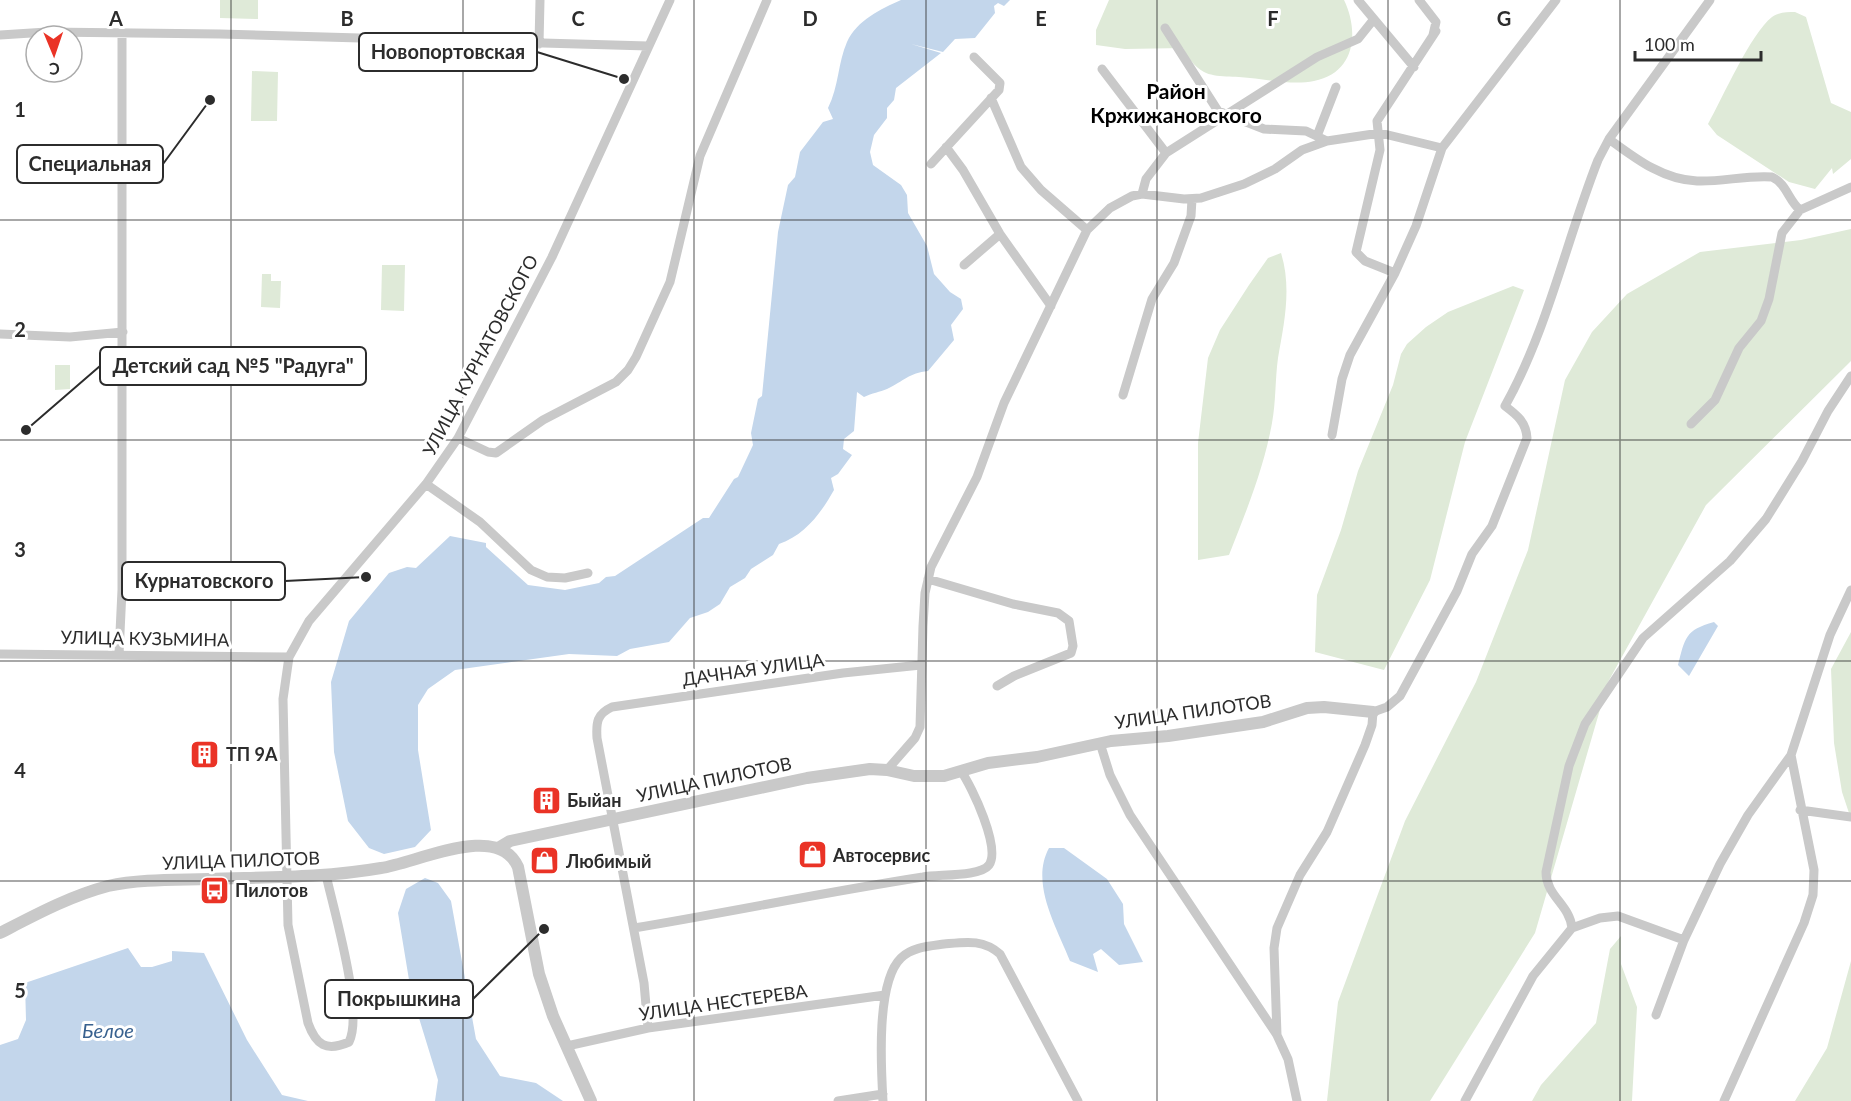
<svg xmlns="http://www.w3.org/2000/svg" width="1851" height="1101" viewBox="0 0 1851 1101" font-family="Lato,sans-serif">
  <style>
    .green { fill: #dfead8 }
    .water { fill: #c3d6eb }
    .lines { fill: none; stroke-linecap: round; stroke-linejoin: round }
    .minor { stroke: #c9c9c9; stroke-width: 9 }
    .tertiary { stroke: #c9c9c9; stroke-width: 12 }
    .grid { fill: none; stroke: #2c2c2c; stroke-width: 1.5; stroke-opacity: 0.55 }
    .labels { text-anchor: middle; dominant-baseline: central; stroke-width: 6; stroke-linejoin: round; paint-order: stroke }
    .street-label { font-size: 18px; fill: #2c2c2c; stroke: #fff }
    .poi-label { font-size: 18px; font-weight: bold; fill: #2c2c2c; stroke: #fff; text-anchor: start }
    .water-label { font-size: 20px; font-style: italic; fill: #38618f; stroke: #fff }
    .quarter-label { font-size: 21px; font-weight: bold; fill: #000; stroke: #fff }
    .grid-label { font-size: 20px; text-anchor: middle; font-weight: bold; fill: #2c2c2c; stroke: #fff; stroke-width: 6; stroke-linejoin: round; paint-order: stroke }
    .leader { fill: none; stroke: #2c2c2c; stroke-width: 2 }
    .callout-dot { fill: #2c2c2c; stroke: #fff; stroke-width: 2 }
    .callout { fill: #fff; stroke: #2c2c2c; stroke-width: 2 }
    .callout-label { font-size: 20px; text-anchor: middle; font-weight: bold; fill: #2c2c2c }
  </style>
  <rect width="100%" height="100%" fill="#fff"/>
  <path class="green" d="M 220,0 L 258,0 L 258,19 L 220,18 Z
    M 1109,0 L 1344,0 C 1359,31 1356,73 1314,81 C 1294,85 1270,80 1250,78 C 1237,76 1215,78 1204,72 C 1194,66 1188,58 1183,48 L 1125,49 L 1096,45 L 1096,30 Z
    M 1795,12 L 1806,17 L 1831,103 L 1851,112 L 1851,159 L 1833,174 L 1832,168 L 1815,189 L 1789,182 L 1717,135 L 1708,124 C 1722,99 1751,33 1772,17 C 1779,12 1787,12 1795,12 Z
    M 252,71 L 278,72 L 277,121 L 251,121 Z
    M 1851,229 L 1851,361 L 1706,505 L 1608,682 L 1535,933 L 1430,1101 L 1327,1101 L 1338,1002 L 1405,821 L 1476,682 L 1528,550 L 1565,380 L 1592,332 L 1627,294 L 1700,252 L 1801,240 Z
    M 1281,253 C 1292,288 1284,324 1278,358 C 1275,380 1276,402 1272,423 C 1264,468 1246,512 1229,555 L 1198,560 L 1198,443 L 1208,358 L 1220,330 L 1249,285 L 1268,258 Z
    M 382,265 L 405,265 L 404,311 L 381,310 Z
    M 262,274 L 271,274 L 271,281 L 281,281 L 280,308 L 261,307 Z
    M 1513,286 L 1524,290 L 1465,442 L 1430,580 L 1384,670 L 1315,652 L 1317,595 L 1341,530 L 1358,471 L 1393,385 L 1401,354 L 1407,344 L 1426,327 L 1448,312 Z
    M 55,365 L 70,365 L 70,389 L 55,390 Z
    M 1851,632 L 1851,819 L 1842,792 L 1834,743 L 1831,669 Z
    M 1621,936 L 1621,964 L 1637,1007 L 1632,1101 L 1532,1101 L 1541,1085 L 1596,1023 L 1610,949 Z
    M 1851,961 L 1851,1101 L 1795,1101 L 1827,1048 Z"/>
  <path class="water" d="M 901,0 L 1010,0 L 1004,6 L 998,3 L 994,6 L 995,13 L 975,38 L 955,39 L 943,52 L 911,44 L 941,53 L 896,88 L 894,100 L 887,108 L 887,118 L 874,135 L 870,152 L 873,165 L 901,185 L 907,195 L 908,213 L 927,246 L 934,274 L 950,292 L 961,299 L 963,309 L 951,325 L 954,340 L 928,371 C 909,373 904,381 887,389 C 880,392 872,393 864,397 L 857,392 L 854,431 L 844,439 L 843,449 L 852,455 L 838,474 L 831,478 L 834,490 C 821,513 805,535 779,544 L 773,555 L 751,569 L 745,578 L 730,587 L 720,604 L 708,612 L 690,618 L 669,642 L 630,649 L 617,656 L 569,654 L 455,670 L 428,689 L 418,705 L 418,750 L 431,830 L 415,847 L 384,854 L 369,848 L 348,821 L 334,752 L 331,682 L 349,621 L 389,573 L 407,567 L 416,568 L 450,536 L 486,543 L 486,547 L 528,585 L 565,590 L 599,583 L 606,577 L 615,576 L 703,518 L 709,518 L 734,479 L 738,477 L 753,445 L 751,433 L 758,399 L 762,396 L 778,232 L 788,185 L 795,177 L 800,152 L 823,122 L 833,119 L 828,108 C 839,86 838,62 847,42 C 857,20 881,9 901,0 Z
    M 1714,622 L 1718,626 L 1689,676 L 1678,665 C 1685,638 1685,630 1714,622 Z
    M 1049,848 L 1064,848 L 1107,879 L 1123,904 L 1124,924 L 1143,962 L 1119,965 L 1101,949 L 1093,954 L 1098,972 L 1070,961 C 1056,926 1030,883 1049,848 Z
    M 425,878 L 438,883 L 451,901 L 476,1039 L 500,1076 L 536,1083 L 563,1101 L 435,1101 L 438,1080 L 411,992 L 398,913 L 406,889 Z
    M 128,948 L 141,967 L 152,967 L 172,961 L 172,951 L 204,953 L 247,1040 L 282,1095 L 308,1101 L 0,1101 L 0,1045 L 18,1039 L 26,1020 L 25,983 Z"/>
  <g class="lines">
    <path class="minor" d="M 1358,0 L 1414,67
      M 1419,0 L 1436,22 L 1433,35
      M 1165,28 L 1218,111 L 1264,129 L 1306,131 L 1327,141
      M 0,35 L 47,32 L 220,34 L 648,46
      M 539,44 L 540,0
      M 1102,69 L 1166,153
      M 991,98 L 1021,167 L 1041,190 L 1087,230
      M 1317,136 L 1336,87
      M 1609,139 C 1635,158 1663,180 1697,181 C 1722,182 1747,175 1772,177 C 1787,184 1788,200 1800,210 L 1851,187
      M 946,147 L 963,170 L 1000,234 L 1051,306
      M 931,164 L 999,90 L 1000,83 L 974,57
      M 1142,194 L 1146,179 L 1166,153 L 1317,57 L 1358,39 L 1374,19
      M 964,265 L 1000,234
      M 1395,273 L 1365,261 L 1356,252 L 1380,150 L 1377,121 L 1436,31
      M 0,334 L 70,337 L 123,332
      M 1123,395 L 1152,299 L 1174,263 L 1191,216 L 1192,199
      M 1691,424 L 1715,400 L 1739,348 L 1761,321 L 1769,299 L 1782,233 L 1800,210
      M 1332,435 L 1342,379 L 1350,355 L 1395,273 L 1416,226 L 1442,148 L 1556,0
      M 458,438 L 488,452 L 496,453 L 543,420 L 616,382 L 628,370 L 636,357 L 670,282 L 700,156 L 767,0
      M 426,484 L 480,522 L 531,570 L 547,577 L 565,578 L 588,573
      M 928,579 L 1013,604 L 1058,613 L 1069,621 L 1073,646 L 1071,653 L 1014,676 L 997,686
      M 0,654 L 289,657
      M 119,654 L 122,590 L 122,33
      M 1100,743 L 1110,775 L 1130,815 L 1277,1035 L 1288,1059 L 1297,1101
      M 887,770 L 915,738 L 920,727 L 923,626 L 925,593 L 931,567 L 977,477 L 1004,403 L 1087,230 L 1110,208 L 1132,196 L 1142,194 L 1184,199 L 1201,198 L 1244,184 L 1275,169 L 1302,150 L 1327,141 L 1380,133 L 1442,148
      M 1800,810 L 1851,817
      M 326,875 C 334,911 364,1012 349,1042 C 326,1052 316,1045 308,1023 L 288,925 L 283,699 L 289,657 L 309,621 L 426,484 L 458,438 L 552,257 L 670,0
      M 634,928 C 730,912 826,892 923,877 C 938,874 980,877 989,865 C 1001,848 972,787 961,771
      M 1572,928 C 1570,905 1546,896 1546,872 L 1569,766 L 1585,724 L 1643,638 L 1730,561 L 1766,519 L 1802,461 L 1828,411 L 1851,376
      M 1656,1015 L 1684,940 L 1720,864 L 1748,815 L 1791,755 L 1830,635 L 1851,590
      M 648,1028 L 644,983 L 597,738 C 596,722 597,714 612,707 L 843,673 L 921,665
      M 1277,1035 L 1274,948 L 1277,928 L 1300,875 L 1327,832 L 1365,745 L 1372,725 L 1373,712 L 1387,707 L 1400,696 L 1457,591 L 1472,554 L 1492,526 L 1527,438 C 1526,422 1517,415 1505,406 C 1548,329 1566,241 1598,160 L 1609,139 L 1710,0
      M 567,1046 L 648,1028 L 885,995
      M 838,1101 L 883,1094
      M 883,1101 C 881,1067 876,982 901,958 C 912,947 930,946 944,944 C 966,942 983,939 1000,954 L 1078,1101
      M 1465,1101 L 1533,976 L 1572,928 L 1600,918 L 1618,916 L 1684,940
      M 1724,1101 L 1804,923 L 1813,895 L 1814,870 L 1791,755"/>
    <path class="tertiary" d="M 500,847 L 510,841 L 807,778 L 870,769 L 887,770 L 914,776 L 944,776 L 988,763 L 1037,757 L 1111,741 L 1168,736 L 1263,722 L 1307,708 L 1324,707 L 1373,712
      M 0,933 C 35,915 70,896 108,886 C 140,879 176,880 208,879 C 266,877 324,878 381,868 C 417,863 498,821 518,867 L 539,974 L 553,1016 L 591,1101"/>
  </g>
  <path class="grid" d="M 231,0 L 231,1101M 463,0 L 463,1101M 694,0 L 694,1101M 926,0 L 926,1101M 1157,0 L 1157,1101M 1388,0 L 1388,1101M 1620,0 L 1620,1101M 0,220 L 1851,220M 0,440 L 1851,440M 0,661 L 1851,661M 0,881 L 1851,881"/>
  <defs>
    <symbol id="building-square" viewBox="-11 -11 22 22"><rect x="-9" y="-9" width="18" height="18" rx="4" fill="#ea3326" stroke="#fff"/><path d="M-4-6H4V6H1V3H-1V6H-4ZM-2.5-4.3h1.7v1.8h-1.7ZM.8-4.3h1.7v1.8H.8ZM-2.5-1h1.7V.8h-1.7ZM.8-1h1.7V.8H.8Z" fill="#fff"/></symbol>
    <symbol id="shop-square" viewBox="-11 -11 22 22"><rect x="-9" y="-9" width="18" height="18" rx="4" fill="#ea3326" stroke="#fff"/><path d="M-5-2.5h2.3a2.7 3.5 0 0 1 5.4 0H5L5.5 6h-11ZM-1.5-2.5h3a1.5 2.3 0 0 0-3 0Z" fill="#fff"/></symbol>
    <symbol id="bus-square" viewBox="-11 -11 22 22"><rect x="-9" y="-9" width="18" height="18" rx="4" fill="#ea3326" stroke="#fff"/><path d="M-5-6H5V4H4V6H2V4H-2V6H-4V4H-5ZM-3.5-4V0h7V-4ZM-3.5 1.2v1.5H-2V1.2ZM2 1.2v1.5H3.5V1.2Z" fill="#fff"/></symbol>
  </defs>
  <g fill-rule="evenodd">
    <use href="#building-square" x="188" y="738" width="33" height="33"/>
    <use href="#building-square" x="530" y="784" width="33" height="33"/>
    <use href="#shop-square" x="796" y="838" width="33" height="33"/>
    <use href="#shop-square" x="528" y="844" width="33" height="33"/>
    <use href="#bus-square" x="198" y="874" width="33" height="33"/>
  </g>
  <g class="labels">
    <g class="street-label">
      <text transform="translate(480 355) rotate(-62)">УЛИЦА КУРНАТОВСКОГО</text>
      <text transform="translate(145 638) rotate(1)">УЛИЦА КУЗЬМИНА</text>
      <text transform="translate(753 669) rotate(-8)">ДАЧНАЯ УЛИЦА</text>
      <text transform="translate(1193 711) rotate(-8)">УЛИЦА ПИЛОТОВ</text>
      <text transform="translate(714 779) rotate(-12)">УЛИЦА ПИЛОТОВ</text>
      <text transform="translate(241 860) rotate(-2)">УЛИЦА ПИЛОТОВ</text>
      <text transform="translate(723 1002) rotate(-8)">УЛИЦА НЕСТЕРЕВА</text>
    </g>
    <g class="poi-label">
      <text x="226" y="754">ТП 9А</text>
      <text x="567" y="800">Быйан</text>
      <text x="833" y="855">Автосервис</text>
      <text x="566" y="861">Любимый</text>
      <text x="235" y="890">Пилотов</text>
    </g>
    <g class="water-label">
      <text x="108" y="1030">Белое</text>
    </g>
    <g class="quarter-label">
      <text x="1176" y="90">Район<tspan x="1176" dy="24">Кржижановского</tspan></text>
    </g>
  </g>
  <g class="grid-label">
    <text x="116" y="26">A</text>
    <text x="347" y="26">B</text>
    <text x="578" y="26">C</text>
    <text x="810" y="26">D</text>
    <text x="1041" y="26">E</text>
    <text x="1273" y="26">F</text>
    <text x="1504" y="26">G</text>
    <text x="20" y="117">1</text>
    <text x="20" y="337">2</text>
    <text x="20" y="557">3</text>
    <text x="20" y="778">4</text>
    <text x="20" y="998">5</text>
  </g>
  <path class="leader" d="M624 79L537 52M210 100L163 164M26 430L100 366M366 577L285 581M544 929L473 999"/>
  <g class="callout-dot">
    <circle cx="624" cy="79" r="6"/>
    <circle cx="210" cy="100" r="6"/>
    <circle cx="26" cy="430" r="6"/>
    <circle cx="366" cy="577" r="6"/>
    <circle cx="544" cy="929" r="6"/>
  </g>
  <g class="callout">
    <rect x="359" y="33" width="178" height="38" rx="6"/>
    <rect x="17" y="145" width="146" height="38" rx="6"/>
    <rect x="100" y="347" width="266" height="38" rx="6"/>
    <rect x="122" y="562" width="163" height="38" rx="6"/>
    <rect x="325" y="980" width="148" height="38" rx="6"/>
  </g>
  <g class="callout-label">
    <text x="448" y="59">Новопортовская</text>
    <text x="90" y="171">Специальная</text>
    <text x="233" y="373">Детский сад №5 "Радуга"</text>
    <text x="204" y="588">Курнатовского</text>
    <text x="399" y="1006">Покрышкина</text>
  </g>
  <g transform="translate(54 54) rotate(178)"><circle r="28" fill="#ffffff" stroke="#ababab" stroke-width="1.5"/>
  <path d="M0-4.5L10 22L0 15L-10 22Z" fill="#ea3326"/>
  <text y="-9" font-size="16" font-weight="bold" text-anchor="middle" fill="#2c2c2c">С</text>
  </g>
  <path d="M1635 51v9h126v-9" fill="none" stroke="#2c2c2c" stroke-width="3"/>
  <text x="1644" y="51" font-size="18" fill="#2c2c2c" stroke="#ffffff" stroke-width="4.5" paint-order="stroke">100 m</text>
</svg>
